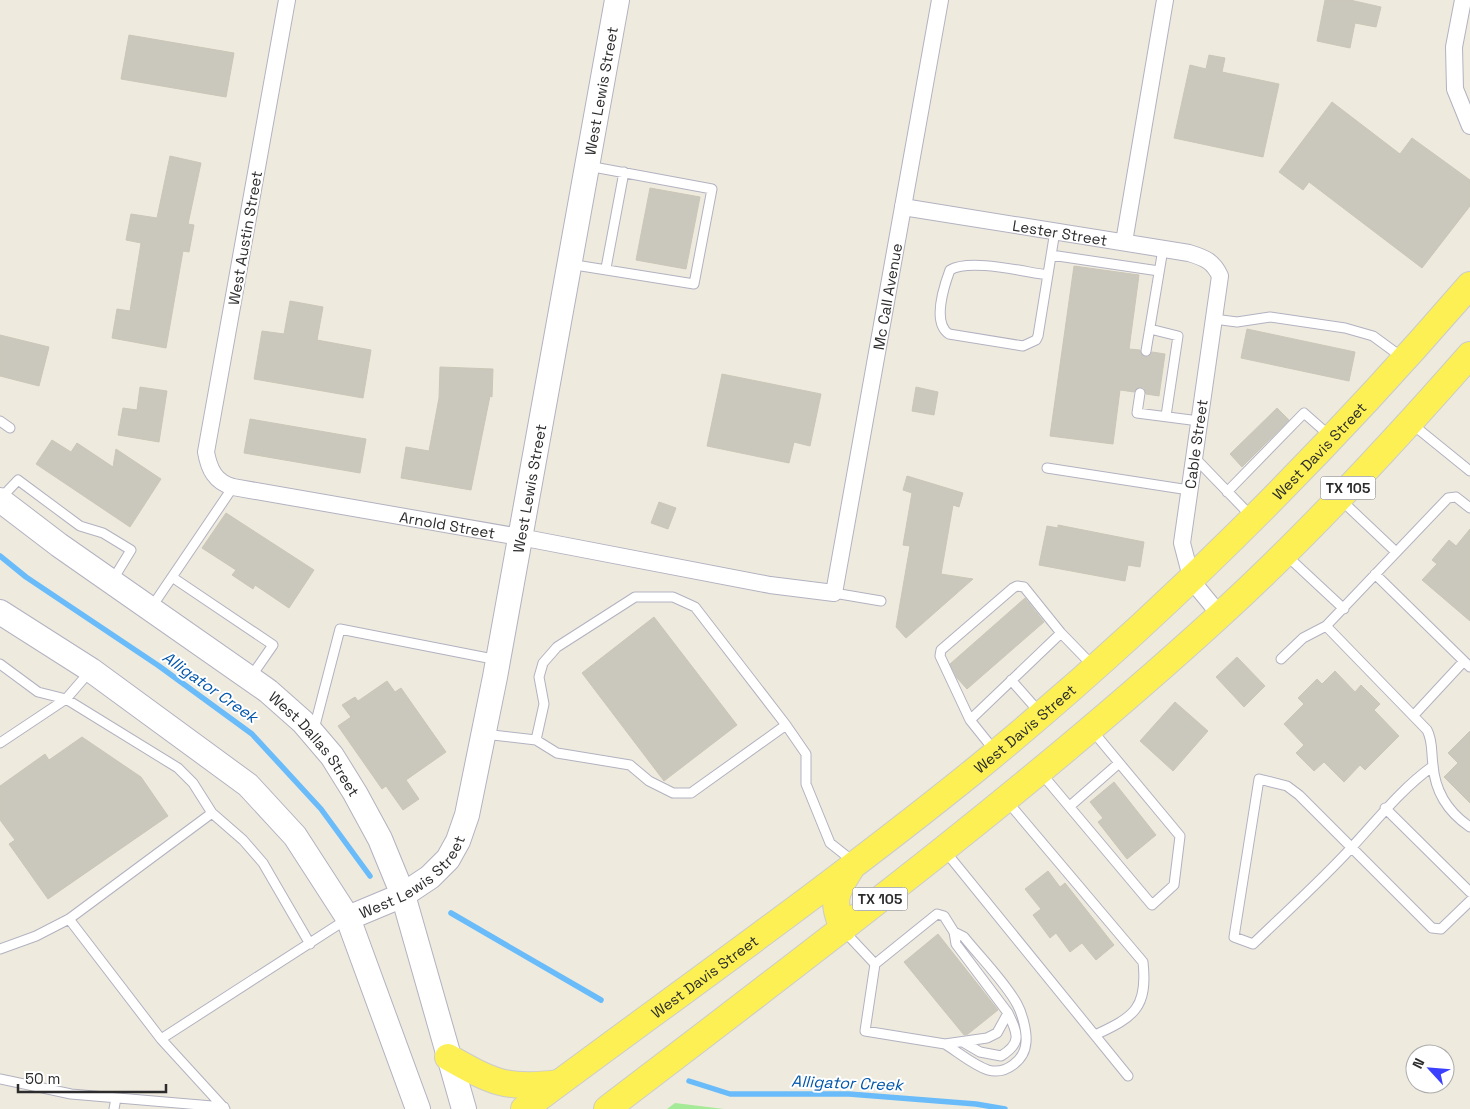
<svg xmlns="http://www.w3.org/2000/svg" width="1470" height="1109" viewBox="0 0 1470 1109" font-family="'Space Grotesk',sans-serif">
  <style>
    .green { fill: #a5ea96 }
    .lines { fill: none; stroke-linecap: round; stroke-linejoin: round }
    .stream { stroke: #69bcf9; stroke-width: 5.5 }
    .building { fill: #cac8bc; stroke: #cbc7b7 }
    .lane-casing { stroke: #b2b2c1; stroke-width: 11 }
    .street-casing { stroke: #b2b2c1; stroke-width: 18 }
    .secondary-casing { stroke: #b2b2c1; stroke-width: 26 }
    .primary-casing { stroke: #ccc; stroke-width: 28 }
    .lane { stroke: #fff; stroke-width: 9 }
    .street { stroke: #fff; stroke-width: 16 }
    .secondary { stroke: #fff; stroke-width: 24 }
    .primary { stroke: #fcf055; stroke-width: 26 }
    .labels { text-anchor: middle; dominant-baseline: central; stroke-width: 4; stroke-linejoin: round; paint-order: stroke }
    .shield { fill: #fff; stroke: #6b6b6b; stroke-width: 1 }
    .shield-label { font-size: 14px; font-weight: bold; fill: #2c2c2c }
    .street-label { font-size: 15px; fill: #2c2c2c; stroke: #fff }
    .water-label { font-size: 16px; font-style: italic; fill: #0256ab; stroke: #fff }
  </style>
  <rect width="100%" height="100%" fill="#efeade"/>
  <path class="green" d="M 675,1103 L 724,1109 L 667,1109 Z"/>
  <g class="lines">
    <path class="stream" d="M 0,556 L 26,577 L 159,666 L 252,734 L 321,809 L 370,876
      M 451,913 L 601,1000
      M 689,1081 L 730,1094 L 849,1094 L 976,1104 L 1005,1109"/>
  </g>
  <path class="building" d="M 1325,0 L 1350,0 L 1381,7 L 1376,27 L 1355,23 L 1350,48 L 1317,41 Z
    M 129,35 L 234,53 L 226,97 L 121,79 Z
    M 1209,55 L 1225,58 L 1222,72 L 1279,84 L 1263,157 L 1174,138 L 1190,65 L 1206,69 Z
    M 1332,102 L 1400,154 L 1412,138 L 1470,180 L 1470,206 L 1422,268 L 1309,182 L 1303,190 L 1279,172 Z
    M 170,156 L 201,163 L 188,224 L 194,225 L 189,252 L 183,251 L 166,348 L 112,338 L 117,309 L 130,311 L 141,243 L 126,240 L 131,214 L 157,218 Z
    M 650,188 L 700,197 L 686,269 L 636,260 Z
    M 1074,266 L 1139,275 L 1129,349 L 1140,350 L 1142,355 L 1145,357 L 1152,352 L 1165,354 L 1159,396 L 1146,394 L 1144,388 L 1140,387 L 1134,392 L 1120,390 L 1113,444 L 1050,436 Z
    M 290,301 L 323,307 L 317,340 L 371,350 L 363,398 L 254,379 L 262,331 L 284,334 Z
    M 1247,329 L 1355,352 L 1349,381 L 1241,358 Z
    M 0,335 L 49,347 L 39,386 L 0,376 Z
    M 440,367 L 493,369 L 492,397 L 490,396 L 471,490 L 401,478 L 406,447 L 429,451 L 439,398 Z
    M 722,374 L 821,394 L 810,446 L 794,442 L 789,463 L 707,446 Z
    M 140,387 L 167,391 L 159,442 L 118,435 L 123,408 L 137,410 Z
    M 916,387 L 938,392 L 934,415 L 912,411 Z
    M 1277,408 L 1289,420 L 1242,467 L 1230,454 Z
    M 250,419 L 366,439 L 360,473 L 244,453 Z
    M 52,440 L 71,452 L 77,443 L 113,467 L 116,449 L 161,479 L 130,527 L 36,464 Z
    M 907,476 L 963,493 L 959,507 L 953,505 L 941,574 L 973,579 L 906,638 L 896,627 L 910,546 L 903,545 L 912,493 L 903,490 Z
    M 659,502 L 676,508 L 668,529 L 651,523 Z
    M 226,513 L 314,570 L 289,608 L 255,585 L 253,589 L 232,575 L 236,570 L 202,548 Z
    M 1058,525 L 1144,542 L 1140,567 L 1128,565 L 1125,581 L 1039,565 L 1047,526 L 1058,528 Z
    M 1470,529 L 1470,621 L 1422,580 L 1437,564 L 1432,560 L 1449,540 L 1456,546 Z
    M 1025,598 L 1044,622 L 967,689 L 957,678 L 950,664 Z
    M 654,617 L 737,725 L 664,781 L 582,673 Z
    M 1237,657 L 1265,686 L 1244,707 L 1216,677 Z
    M 1335,671 L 1355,692 L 1361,685 L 1380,704 L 1374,710 L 1399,736 L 1365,770 L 1360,765 L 1344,782 L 1324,762 L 1314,771 L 1296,753 L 1304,745 L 1284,724 L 1304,704 L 1298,698 L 1317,679 L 1322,684 Z
    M 387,681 L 395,692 L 401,688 L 446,752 L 406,780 L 419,799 L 403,810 L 386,786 L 382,789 L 338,726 L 351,717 L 342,705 L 355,697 L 358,701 Z
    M 1175,702 L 1208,731 L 1173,771 L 1140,741 Z
    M 1470,731 L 1470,803 L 1444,777 L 1458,763 L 1448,753 Z
    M 82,737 L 141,777 L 168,816 L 48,899 L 9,844 L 15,840 L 0,820 L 0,786 L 45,754 L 49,760 Z
    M 1114,782 L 1156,835 L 1127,859 L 1098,822 L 1103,818 L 1090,802 Z
    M 1048,871 L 1060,887 L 1065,883 L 1114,945 L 1096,960 L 1082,943 L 1070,952 L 1056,933 L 1050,938 L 1033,915 L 1041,909 L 1025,889 Z
    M 938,934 L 998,1010 L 968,1034 L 964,1035 L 904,962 Z"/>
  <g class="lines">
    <defs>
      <path id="lane" d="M 1051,255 L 1159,271
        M 569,264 L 694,284 L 712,189 L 588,166
        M 606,268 L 624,172
        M 1048,275 C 1024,272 970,258 950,270 C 944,286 932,323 949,334 L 1023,346 L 1036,340 L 1038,336 L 1055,231
        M 1214,319 L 1237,322 L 1270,317 L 1345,328 L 1373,336 L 1403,358
        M 1150,329 L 1178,336 L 1166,416
        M 1146,351 L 1163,249
        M 1140,393 L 1137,413 L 1199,421
        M 0,421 L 10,428
        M 1412,424 L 1470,471
        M 1194,457 L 1252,517
        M 1047,468 L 1189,490
        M 1227,492 L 1304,413 L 1330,436
        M 0,499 L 18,480 L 80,526 L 103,533 L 131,550 L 112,581
        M 1340,499 L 1396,552
        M 1286,555 L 1344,609
        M 1375,574 L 1470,667
        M 172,577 L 273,645 L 250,678
        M 834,593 L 881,601
        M 151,608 L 233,487
        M 1326,626 L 1427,730 C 1433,741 1431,752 1433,765 C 1435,792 1448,812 1470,827
        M 1281,659 L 1303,638 L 1326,626 L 1448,498 L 1456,497 L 1470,508
        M 0,664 L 38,692 L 66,699 L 178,768 L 193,783 L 212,813
        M 1011,680 L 1041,714
        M 1414,715 L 1464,661
        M 970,720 L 1061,633
        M 314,729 L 340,629 L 498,660
        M 484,734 L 536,740 L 557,753 L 630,765 L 649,781 L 673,793 L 691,793 L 786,725 L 806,754 L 806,784 L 830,843 L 854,862
        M 536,740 L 544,704 L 539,677 L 543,663 L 557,647 L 635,597 L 673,597 L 695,607 L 786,725
        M 0,743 L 66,699 L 91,670
        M 994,750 L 970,720 L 940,656 L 941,650 L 1013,588 L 1017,586 L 1024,587 L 1061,633 L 1093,666
        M 1433,766 C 1401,789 1378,819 1352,847 C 1321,881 1286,912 1253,944 L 1234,937 L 1259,779 L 1287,786 L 1299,795 L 1432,928 L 1441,929 L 1470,901
        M 1041,773 L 1152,905 L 1174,885 L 1180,836 L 1091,729
        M 1007,801 L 1143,962 C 1148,1008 1134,1017 1095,1035
        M 1070,806 L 1119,763
        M 1385,808 L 1470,892
        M 945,851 L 1128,1076
        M 69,919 L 161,1039 L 225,1109
        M 844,931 L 875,964 L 865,1031 L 945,1044 L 987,1038 L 997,1033 L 1008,1013 L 956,944 L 954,932
        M 0,949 L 36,936 L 69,919 L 212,813 L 243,840 L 263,863 L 310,944
        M 875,964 L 937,914 L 944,916 L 954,932 L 964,937 C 980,957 1005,982 1017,1004 C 1022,1013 1027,1031 1026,1042 C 1025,1060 1006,1075 988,1070 C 973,1065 958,1052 945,1044
        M 161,1039 L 347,919
        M 963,1042 L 980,1052 L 1001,1056 C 1022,1043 1018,1034 1008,1013
        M 0,1079 L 71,1094 L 224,1107
        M 114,1109 L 116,1098"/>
      <g id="street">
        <path id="s1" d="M 287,0 L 206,452 C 209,469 215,482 233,487 L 520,537 L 770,585 L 834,593 L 940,0"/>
        <path d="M 1463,0 L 1454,47 L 1455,89 L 1470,126"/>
        <path id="s2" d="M 903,207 L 1189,253 C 1205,258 1213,261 1220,276 L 1182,543 L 1192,581 L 1220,615"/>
        <path d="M 1124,242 L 1165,0"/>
      </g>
      <g id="secondary">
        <path id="s3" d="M 0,500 L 59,545 L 268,691 L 303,722 L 332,756 L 355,793 L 380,839 L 403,895 L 464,1109"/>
        <path d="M 0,612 L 91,670 L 248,785 L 295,836 L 348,918 L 418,1109"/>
        <path id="s4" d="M 348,918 L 403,895 L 430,877 L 448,859 L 458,841 L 467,815 L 495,677 L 617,0"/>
      </g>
      <g id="primary">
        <path d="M 843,929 C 832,901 834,895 850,870"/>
        <path d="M 448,1057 C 492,1082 507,1090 558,1083"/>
        <path id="s5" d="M 524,1109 C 674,997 828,889 974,771 C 1154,624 1318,461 1470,285"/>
        <path d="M 607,1109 C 815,950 1025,793 1218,617 C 1307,536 1390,446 1470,355"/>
      </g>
    </defs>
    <use href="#lane" class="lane-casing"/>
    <use href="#street" class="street-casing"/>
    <use href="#secondary" class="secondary-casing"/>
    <use href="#primary" class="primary-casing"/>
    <use href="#lane" class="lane"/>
    <use href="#street" class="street"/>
    <use href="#secondary" class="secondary"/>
    <use href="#primary" class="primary"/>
  </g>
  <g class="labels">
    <g class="shield">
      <rect x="1320.5" y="476.5" width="55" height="23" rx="4"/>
      <rect x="852.5" y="887.5" width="55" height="23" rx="4"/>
    </g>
    <g class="shield-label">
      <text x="1348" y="488">TX 105</text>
      <text x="880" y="899">TX 105</text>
    </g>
    <g class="street-label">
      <text stroke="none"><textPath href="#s4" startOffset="902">West Lewis Street</textPath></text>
      <text stroke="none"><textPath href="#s2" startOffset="159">Lester Street</textPath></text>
      <text transform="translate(245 238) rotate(-80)">West Austin Street</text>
      <text stroke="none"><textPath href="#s1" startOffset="1418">Mc Call Avenue</textPath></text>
      <text transform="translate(1196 444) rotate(-82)">Cable Street</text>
      <text stroke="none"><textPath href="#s5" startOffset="1034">West Davis Street</textPath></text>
      <text stroke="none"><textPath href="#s4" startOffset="498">West Lewis Street</textPath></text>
      <text stroke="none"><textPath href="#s1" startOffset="724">Arnold Street</textPath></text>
      <text stroke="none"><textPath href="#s5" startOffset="629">West Davis Street</textPath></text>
      <text stroke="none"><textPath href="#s3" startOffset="400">West Dallas Street</textPath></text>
      <text stroke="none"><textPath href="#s4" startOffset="78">West Lewis Street</textPath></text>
      <text stroke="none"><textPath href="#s5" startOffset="224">West Davis Street</textPath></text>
    </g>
    <g class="water-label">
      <text transform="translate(210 687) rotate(35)">Alligator Creek</text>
      <text transform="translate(847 1083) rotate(2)">Alligator Creek</text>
    </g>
  </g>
  <g transform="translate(1430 1069) rotate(296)"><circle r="24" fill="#ffffff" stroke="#ababab"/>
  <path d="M0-4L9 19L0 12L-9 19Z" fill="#3b40ff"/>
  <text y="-8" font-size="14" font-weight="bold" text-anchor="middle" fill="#2c2c2c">N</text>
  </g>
  <path d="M18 1084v8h148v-8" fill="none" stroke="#2c2c2c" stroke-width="2.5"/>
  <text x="25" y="1084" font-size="15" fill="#2c2c2c" stroke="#ffffff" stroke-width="4" paint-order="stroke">50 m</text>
</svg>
